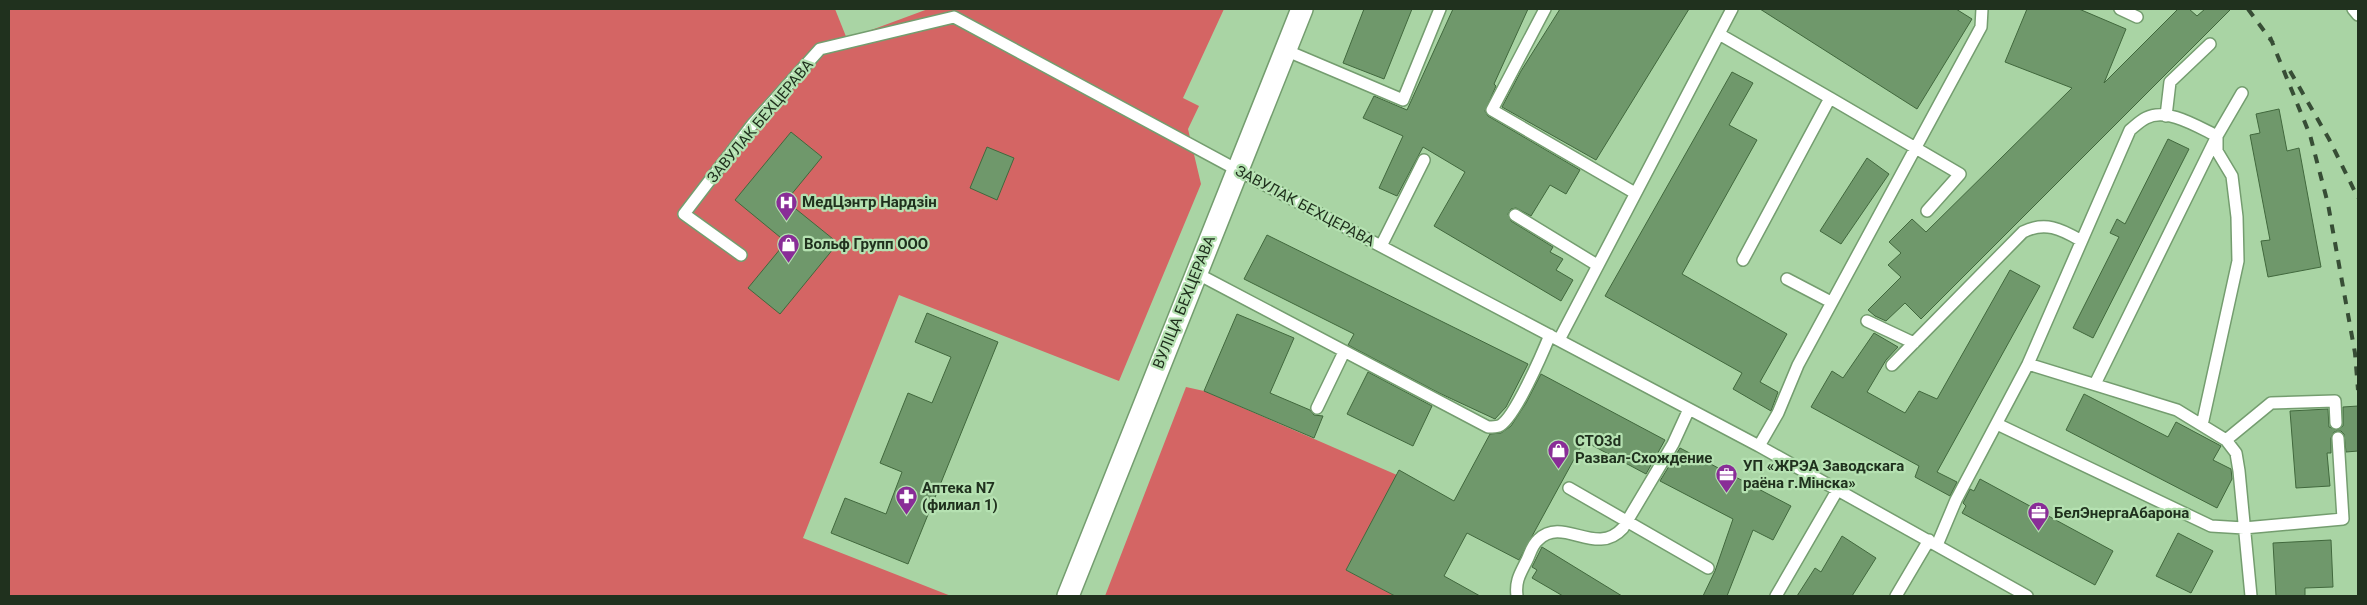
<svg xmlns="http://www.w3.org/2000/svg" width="2367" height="605" viewBox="0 0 2367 605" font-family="Roboto,sans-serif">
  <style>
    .forest { fill: #d46564 }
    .building { fill: #6f986b; stroke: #41683d }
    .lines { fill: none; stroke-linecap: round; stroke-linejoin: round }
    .service-casing { stroke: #749d6f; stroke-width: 14 }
    .minor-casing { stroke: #749d6f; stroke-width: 24 }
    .service { stroke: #fff; stroke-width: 11 }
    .minor { stroke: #fff; stroke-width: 21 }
    .rail { stroke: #374d35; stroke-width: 4; stroke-dasharray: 9 9; stroke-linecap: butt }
    .labels { text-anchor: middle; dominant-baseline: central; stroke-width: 4.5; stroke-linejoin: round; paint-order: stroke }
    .street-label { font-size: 15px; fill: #20311e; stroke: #b5e1b1 }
    .poi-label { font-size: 15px; font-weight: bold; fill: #20311e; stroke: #b5e1b1; text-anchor: start }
  </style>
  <rect width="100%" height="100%" fill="#a9d4a4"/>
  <path class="forest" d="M 9,9 L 835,9 L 847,39 L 928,9 L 1224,9 L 1183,98 L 1199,106 L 1188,129 L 1201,184 L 1119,381 L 899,295 L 803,538 L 951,596 L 9,596 Z
    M 1186,387 L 1204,391 L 1397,475 L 1346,570 L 1395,596 L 1105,596 Z"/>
  <path class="building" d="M 1364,9 L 1412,9 L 1384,79 L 1343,63 Z
    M 1453,9 L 1528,9 L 1494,84 L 1496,86 L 1485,111 L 1488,116 L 1580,170 L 1566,194 L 1550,185 L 1531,216 L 1516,208 L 1511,209 L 1508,214 L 1511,221 L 1553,247 L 1550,252 L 1563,259 L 1556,270 L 1573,280 L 1561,301 L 1434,226 L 1465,172 L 1423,147 L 1397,196 L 1379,188 L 1403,136 L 1363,118 L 1374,96 L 1407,110 Z
    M 1560,9 L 1689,9 L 1596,160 L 1502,107 L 1521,71 Z
    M 1760,9 L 1956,9 L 1972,19 L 1917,109 Z
    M 2027,9 L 2079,9 L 2126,29 L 2104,83 L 2178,9 L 2189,9 L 2197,16 L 2205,9 L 2231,9 L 1921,319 L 1905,303 L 1886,321 L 1875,316 L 1868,310 L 1901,277 L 1888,265 L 1901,253 L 1889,242 L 1912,219 L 1926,232 L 2072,88 L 2005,62 Z
    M 1732,72 L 1753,83 L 1729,125 L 1757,140 L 1682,274 L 1787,334 L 1760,382 L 1778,392 L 1771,411 L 1733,389 L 1742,373 L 1605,296 Z
    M 2279,109 L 2287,151 L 2299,148 L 2321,267 L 2268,277 L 2261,241 L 2270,240 L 2250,135 L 2260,133 L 2256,114 Z
    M 791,132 L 822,157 L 786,201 L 838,243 L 780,314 L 748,288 L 786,242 L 735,200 Z
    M 2168,139 L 2189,149 L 2093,338 L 2073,328 L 2119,237 L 2110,233 L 2117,219 L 2125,224 Z
    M 987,147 L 1014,158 L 997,200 L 970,188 Z
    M 1867,158 L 1889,174 L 1841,244 L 1820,231 Z
    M 1267,235 L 1528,364 L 1506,407 L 1495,419 L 1439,393 L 1348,345 L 1354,334 L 1244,279 Z
    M 2010,270 L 2040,286 L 1937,472 L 1957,482 L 1950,496 L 1915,477 L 1919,466 L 1811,407 L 1832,371 L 1843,378 L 1874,333 L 1898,347 L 1886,360 L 1867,392 L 1905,413 L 1919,391 L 1937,399 Z
    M 927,313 L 998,342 L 908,564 L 831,533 L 845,498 L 886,514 L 902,472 L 880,463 L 908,393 L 932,403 L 951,357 L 915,342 Z
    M 1237,314 L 1294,338 L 1270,393 L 1310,410 L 1314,415 L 1323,416 L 1314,438 L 1204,391 Z
    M 1368,372 L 1432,406 L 1413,446 L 1347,414 Z
    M 1541,374 L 1665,440 L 1646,474 L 1584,441 L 1519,560 L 1467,533 L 1444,576 L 1480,596 L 1395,596 L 1346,570 L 1399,470 L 1454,501 L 1490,434 L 1501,433 L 1511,426 L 1526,403 Z
    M 2084,394 L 2168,437 L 2176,422 L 2221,446 L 2213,460 L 2231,469 L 2232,479 L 2217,508 L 2066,430 Z
    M 2358,406 L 2358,451 L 2346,452 L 2344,434 L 2341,431 L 2334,432 L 2331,438 L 2331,453 L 2327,453 L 2330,486 L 2296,488 L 2290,411 L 2328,409 L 2329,427 L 2337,430 L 2343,426 L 2343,407 Z
    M 1680,448 L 1791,506 L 1773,540 L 1753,530 L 1727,596 L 1703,596 L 1715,571 L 1733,519 L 1660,481 Z
    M 1980,479 L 2113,551 L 2095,585 L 1962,513 L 1966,506 L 1963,503 L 1970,489 L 1974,491 Z
    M 2178,533 L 2213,551 L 2191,593 L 2156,576 Z
    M 1842,536 L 1876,558 L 1852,596 L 1797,596 L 1815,568 L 1821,572 Z
    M 2331,540 L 2333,587 L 2305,588 L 2305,596 L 2276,596 L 2273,543 Z
    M 1542,547 L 1622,596 L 1563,596 L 1532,578 L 1537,570 L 1532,567 Z"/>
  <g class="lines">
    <defs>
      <path id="service" d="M 1545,9 L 1492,110 L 1635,193
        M 2120,9 L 2137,17
        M 2353,9 L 2358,15
        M 1719,34 L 1830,98
        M 1285,50 L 1403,100 L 1440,9
        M 2166,116 L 2170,82 L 2210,44
        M 1515,215 L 1597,265
        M 1381,246 L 1424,160
        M 741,255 L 684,214 L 752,125 L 820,49 L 954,17 L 1269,187 L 1759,446 L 2027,596
        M 1743,260 L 1830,98 L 1960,174 L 1927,211
        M 1196,273 L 1488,427 C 1491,427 1496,427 1499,426 C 1514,420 1543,352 1550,335
        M 1787,279 L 1831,302
        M 1867,321 L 1914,343
        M 1559,340 L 1732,9
        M 2028,364 L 2130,130 C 2135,126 2140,121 2146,118 C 2167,107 2198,127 2217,136 L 2217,151 L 2232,176 L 2237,217 L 2238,261 L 2202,425
        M 1892,365 L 2023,232 C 2045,221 2061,229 2080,240
        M 2095,384 L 2217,136 L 2242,93
        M 1317,408 L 1344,352
        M 1997,424 L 2211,526 L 2244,528 L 2343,519 L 2338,438
        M 2226,440 L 2271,403 L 2335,401 L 2336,423
        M 1759,446 L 1778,413 L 1798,365 L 1981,27 L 1982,9
        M 1569,488 L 1708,568
        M 1937,545 L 1956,500 L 2028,364 L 2177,410 L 2226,440 L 2236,453 L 2239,471 L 2251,596
        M 1517,596 C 1515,581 1520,574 1527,560 C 1530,554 1532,545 1538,540 C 1563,515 1596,558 1623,528 L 1673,444 L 1689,409
        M 1776,596 L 1838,489
        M 1896,596 L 1929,540"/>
      <path id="minor" d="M 1068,596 L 1302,9"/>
    </defs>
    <use href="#service" class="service-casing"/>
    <use href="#minor" class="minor-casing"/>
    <use href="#service" class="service"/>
    <use href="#minor" class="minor"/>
    <path class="rail" d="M 2248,9 L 2273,43
      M 2270,37 L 2310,135 L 2328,204 L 2355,353 L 2358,390
      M 2290,71 L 2329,139 L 2358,198"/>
  </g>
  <defs>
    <symbol id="hospital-pin" viewBox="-11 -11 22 30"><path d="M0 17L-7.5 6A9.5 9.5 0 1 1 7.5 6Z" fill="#892d97" stroke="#b5e1b1"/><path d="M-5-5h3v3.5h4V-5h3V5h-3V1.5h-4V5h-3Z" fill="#fff"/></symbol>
    <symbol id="shop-pin" viewBox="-11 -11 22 30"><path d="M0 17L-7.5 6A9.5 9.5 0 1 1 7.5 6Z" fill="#892d97" stroke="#b5e1b1"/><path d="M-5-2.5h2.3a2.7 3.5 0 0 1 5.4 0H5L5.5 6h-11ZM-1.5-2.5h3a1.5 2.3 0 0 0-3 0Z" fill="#fff"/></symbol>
    <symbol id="office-pin" viewBox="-11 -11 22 30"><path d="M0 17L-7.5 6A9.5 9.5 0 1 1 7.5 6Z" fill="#892d97" stroke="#b5e1b1"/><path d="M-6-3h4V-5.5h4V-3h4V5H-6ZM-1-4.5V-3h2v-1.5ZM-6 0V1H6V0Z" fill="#fff"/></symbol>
    <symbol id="pharmacy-pin" viewBox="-11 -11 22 30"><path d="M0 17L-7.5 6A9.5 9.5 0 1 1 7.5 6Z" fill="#892d97" stroke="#b5e1b1"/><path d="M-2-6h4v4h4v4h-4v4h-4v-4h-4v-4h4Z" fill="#fff"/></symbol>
  </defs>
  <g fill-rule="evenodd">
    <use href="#hospital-pin" x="774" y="190" width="25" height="34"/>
    <use href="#shop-pin" x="776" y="232" width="25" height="34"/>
    <use href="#shop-pin" x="1546" y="438" width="25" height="34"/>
    <use href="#office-pin" x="1714" y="462" width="25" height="34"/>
    <use href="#pharmacy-pin" x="894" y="484" width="25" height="34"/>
    <use href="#office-pin" x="2026" y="500" width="25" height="34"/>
  </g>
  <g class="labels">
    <g class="street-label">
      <text transform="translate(760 121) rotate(-50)">ЗАВУЛАК БЕХЦЕРАВА</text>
      <text transform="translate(1305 206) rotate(28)">ЗАВУЛАК БЕХЦЕРАВА</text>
      <text transform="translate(1184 302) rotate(-68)">ВУЛІЦА БЕХЦЕРАВА</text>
    </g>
    <g class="poi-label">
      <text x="802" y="202">МедЦэнтр Нардзін</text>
      <text x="804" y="244">Вольф Групп ООО</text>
      <text x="1575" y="441">СТО3d<tspan x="1575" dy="17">Развал-Схождение</tspan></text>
      <text x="1743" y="466">УП «ЖРЭА Заводскага<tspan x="1743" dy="17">раёна г.Мінска»</tspan></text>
      <text x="922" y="488">Аптека N7<tspan x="922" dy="17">(филиал 1)</tspan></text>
      <text x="2054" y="513">БелЭнергаАбарона</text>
    </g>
  </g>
  <rect width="2367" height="605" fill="none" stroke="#20311e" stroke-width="20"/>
</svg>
